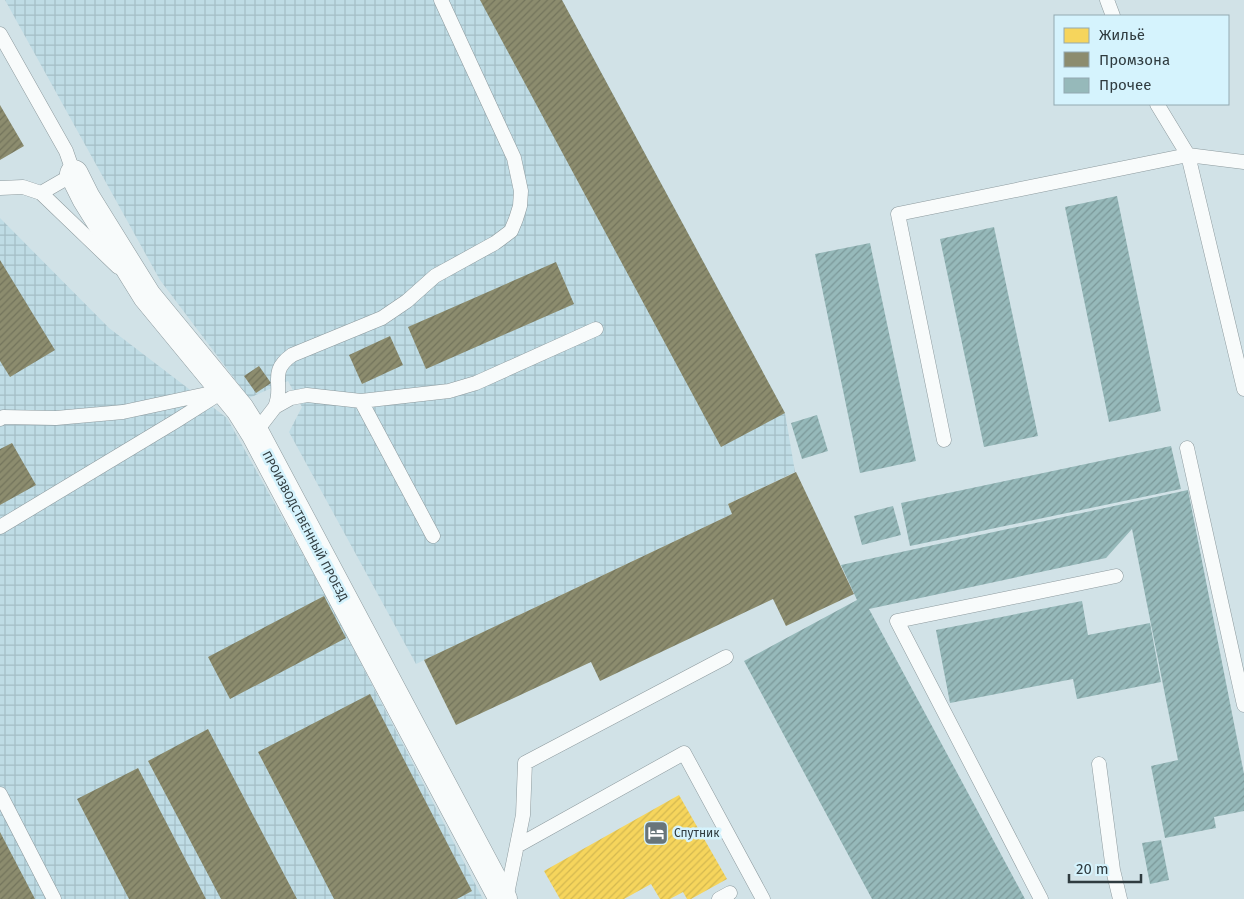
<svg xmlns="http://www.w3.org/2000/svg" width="1244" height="899" viewBox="0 0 1244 899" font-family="'Fira Sans',sans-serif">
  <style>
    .industrial { fill: url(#industrial-grid) }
    .homes { fill: url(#homes-hatch) }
    .industry { fill: url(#industry-hatch) }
    .building { fill: url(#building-hatch) }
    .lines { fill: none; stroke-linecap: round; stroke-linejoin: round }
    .service-casing { stroke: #8d9a9e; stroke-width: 15 }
    .minor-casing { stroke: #8d9a9e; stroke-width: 29 }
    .service { stroke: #f8fbfb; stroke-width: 14 }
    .minor { stroke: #f8fbfb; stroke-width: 28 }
    .labels { text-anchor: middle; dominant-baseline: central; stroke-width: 5; stroke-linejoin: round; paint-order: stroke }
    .street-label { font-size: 12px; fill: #2f3b3f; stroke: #d5f3fd }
    .poi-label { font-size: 12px; fill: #2f3b3f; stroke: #d5f3fd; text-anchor: start }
  </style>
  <defs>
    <pattern id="industrial-grid" width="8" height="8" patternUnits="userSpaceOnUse" patternTransform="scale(1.25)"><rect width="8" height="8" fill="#bfdce5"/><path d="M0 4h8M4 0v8" fill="none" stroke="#a4bec6"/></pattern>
    <pattern id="homes-hatch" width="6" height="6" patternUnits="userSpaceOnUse" patternTransform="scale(1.25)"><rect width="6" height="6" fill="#f6d55c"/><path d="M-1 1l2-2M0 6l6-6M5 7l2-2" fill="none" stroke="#d3b851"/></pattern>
    <pattern id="industry-hatch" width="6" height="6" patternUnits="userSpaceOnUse" patternTransform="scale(1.25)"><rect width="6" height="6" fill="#8c8c6e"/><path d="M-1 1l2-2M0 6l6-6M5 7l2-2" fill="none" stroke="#73745c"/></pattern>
    <pattern id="building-hatch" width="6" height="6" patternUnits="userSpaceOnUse" patternTransform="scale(1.25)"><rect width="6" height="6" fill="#96b9ba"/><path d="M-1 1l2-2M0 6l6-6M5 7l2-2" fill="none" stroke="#7b9899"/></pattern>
  </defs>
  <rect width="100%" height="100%" fill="#d1e2e7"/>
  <path class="industrial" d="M 5,0 L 562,0 L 785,413 L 795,472 L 728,504 L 732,514 L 416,664 L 289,432 L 302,407 L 288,381 L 249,398 L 160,280 Z
    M 0,218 L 109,328 L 227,418 L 327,598 L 483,899 L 0,899 Z"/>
  <path class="homes" d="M 679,795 L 727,879 L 691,899 L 687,899 L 683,892 L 670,899 L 660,899 L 651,884 L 624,899 L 560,899 L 544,871 Z"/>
  <path class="industry" d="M 480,0 L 562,0 L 785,413 L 721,447 Z
    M 0,105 L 24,146 L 0,160 Z
    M 0,260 L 55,350 L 10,377 L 0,361 Z
    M 556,262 L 574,304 L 426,369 L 408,327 Z
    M 390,336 L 403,365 L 362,384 L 349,355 Z
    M 259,366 L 271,383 L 256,393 L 244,376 Z
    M 12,443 L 36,485 L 0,505 L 0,449 Z
    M 796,472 L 854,594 L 786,626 L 773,599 L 600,681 L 591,662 L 456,725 L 424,660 L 732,514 L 728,504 Z
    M 324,596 L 346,638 L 230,699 L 208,657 Z
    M 370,694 L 472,891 L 457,899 L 334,899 L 258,752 Z
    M 208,729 L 297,899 L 221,899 L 148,761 Z
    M 138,768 L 206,899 L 129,899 L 77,799 Z
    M 0,832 L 35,899 L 0,899 Z"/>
  <path class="building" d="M 1117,196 L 1161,411 L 1109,422 L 1065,207 Z
    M 994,227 L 1038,436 L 984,447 L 940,239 Z
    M 870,243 L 916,461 L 860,473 L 815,254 Z
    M 817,415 L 828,451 L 802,459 L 791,423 Z
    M 1171,446 L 1181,489 L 910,546 L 901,503 Z
    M 1188,490 L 1244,774 L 1244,811 L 1214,817 L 1216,828 L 1165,838 L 1151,766 L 1178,760 L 1132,529 L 1106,558 L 869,609 L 1025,899 L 872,899 L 744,661 L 857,600 L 841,565 Z
    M 893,506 L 901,535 L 862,545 L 854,516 Z
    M 1082,601 L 1088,635 L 1150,623 L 1161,682 L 1077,699 L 1073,679 L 950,703 L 936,630 Z
    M 1161,840 L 1169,880 L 1150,884 L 1142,843 Z"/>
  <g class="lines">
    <defs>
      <path id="service" d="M 1107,0 L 1113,16
        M 0,34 L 66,151 L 74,174 L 41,193
        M 1157,104 L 1188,155 L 1244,162
        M 0,188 L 23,187 L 41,193 L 118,267
        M 361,401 L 433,536
        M 275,407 C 285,385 267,373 292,355 L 382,318 L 407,301 L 435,276 L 495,243 L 511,231 L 516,219 L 520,206 L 521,191 L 514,158 L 441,0
        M 0,419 L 3,417 L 56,418 L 123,412 L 216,392
        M 255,433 L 275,407 L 291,398 L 307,395 L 361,401 L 449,391 L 476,383 L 596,329
        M 944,440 L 898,214 L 1188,155 L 1244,389
        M 1187,448 L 1244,705
        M 0,527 L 176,421 L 225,390
        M 1099,764 L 1113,870 L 1120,899
        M 0,794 L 54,899
        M 517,846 L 684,753 L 763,899
        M 506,899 L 523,815 L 525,763 L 726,657
        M 719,899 L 730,893
        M 1041,899 L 897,621 L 1116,576"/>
      <path id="minor" d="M 74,174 L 86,198 L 147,296 L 240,409 L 255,433 L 503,899"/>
    </defs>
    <use href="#service" class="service-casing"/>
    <use href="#minor" class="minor-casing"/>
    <use href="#service" class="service"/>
    <use href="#minor" class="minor"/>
  </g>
  <defs>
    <symbol id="hotel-square" viewBox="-11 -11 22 22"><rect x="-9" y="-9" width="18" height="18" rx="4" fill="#68757a" stroke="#d5f3fd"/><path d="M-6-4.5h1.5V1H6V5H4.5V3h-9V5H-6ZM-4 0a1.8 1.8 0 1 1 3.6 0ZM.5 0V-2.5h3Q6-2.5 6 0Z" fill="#fff"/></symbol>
  </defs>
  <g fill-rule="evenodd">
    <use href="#hotel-square" x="642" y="819" width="28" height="28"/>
  </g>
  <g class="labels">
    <g class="street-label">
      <text transform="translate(305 526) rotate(62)">ПРОИЗВОДСТВЕННЫЙ ПРОЕЗД</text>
    </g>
    <g class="poi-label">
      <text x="674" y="833">Спутник</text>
    </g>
  </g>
  <rect x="1054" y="15" width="175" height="90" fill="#d5f3fd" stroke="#93a9b1"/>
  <rect x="1064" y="28" width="25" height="15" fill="#f6d55c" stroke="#93a9b1"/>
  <text x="1099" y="40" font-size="15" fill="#2f3b3f">Жильё</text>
  <rect x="1064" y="52" width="25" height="15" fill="#8c8c6e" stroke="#93a9b1"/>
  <text x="1099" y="65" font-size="15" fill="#2f3b3f">Промзона</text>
  <rect x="1064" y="78" width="25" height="15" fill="#96b9ba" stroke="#93a9b1"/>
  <text x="1099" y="90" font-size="15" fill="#2f3b3f">Прочее</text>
  <path d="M1069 874v8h72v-8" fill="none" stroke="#2f3b3f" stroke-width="2.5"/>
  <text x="1076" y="874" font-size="15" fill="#2f3b3f" stroke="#d5f3fd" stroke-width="4" paint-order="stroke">20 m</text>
</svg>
